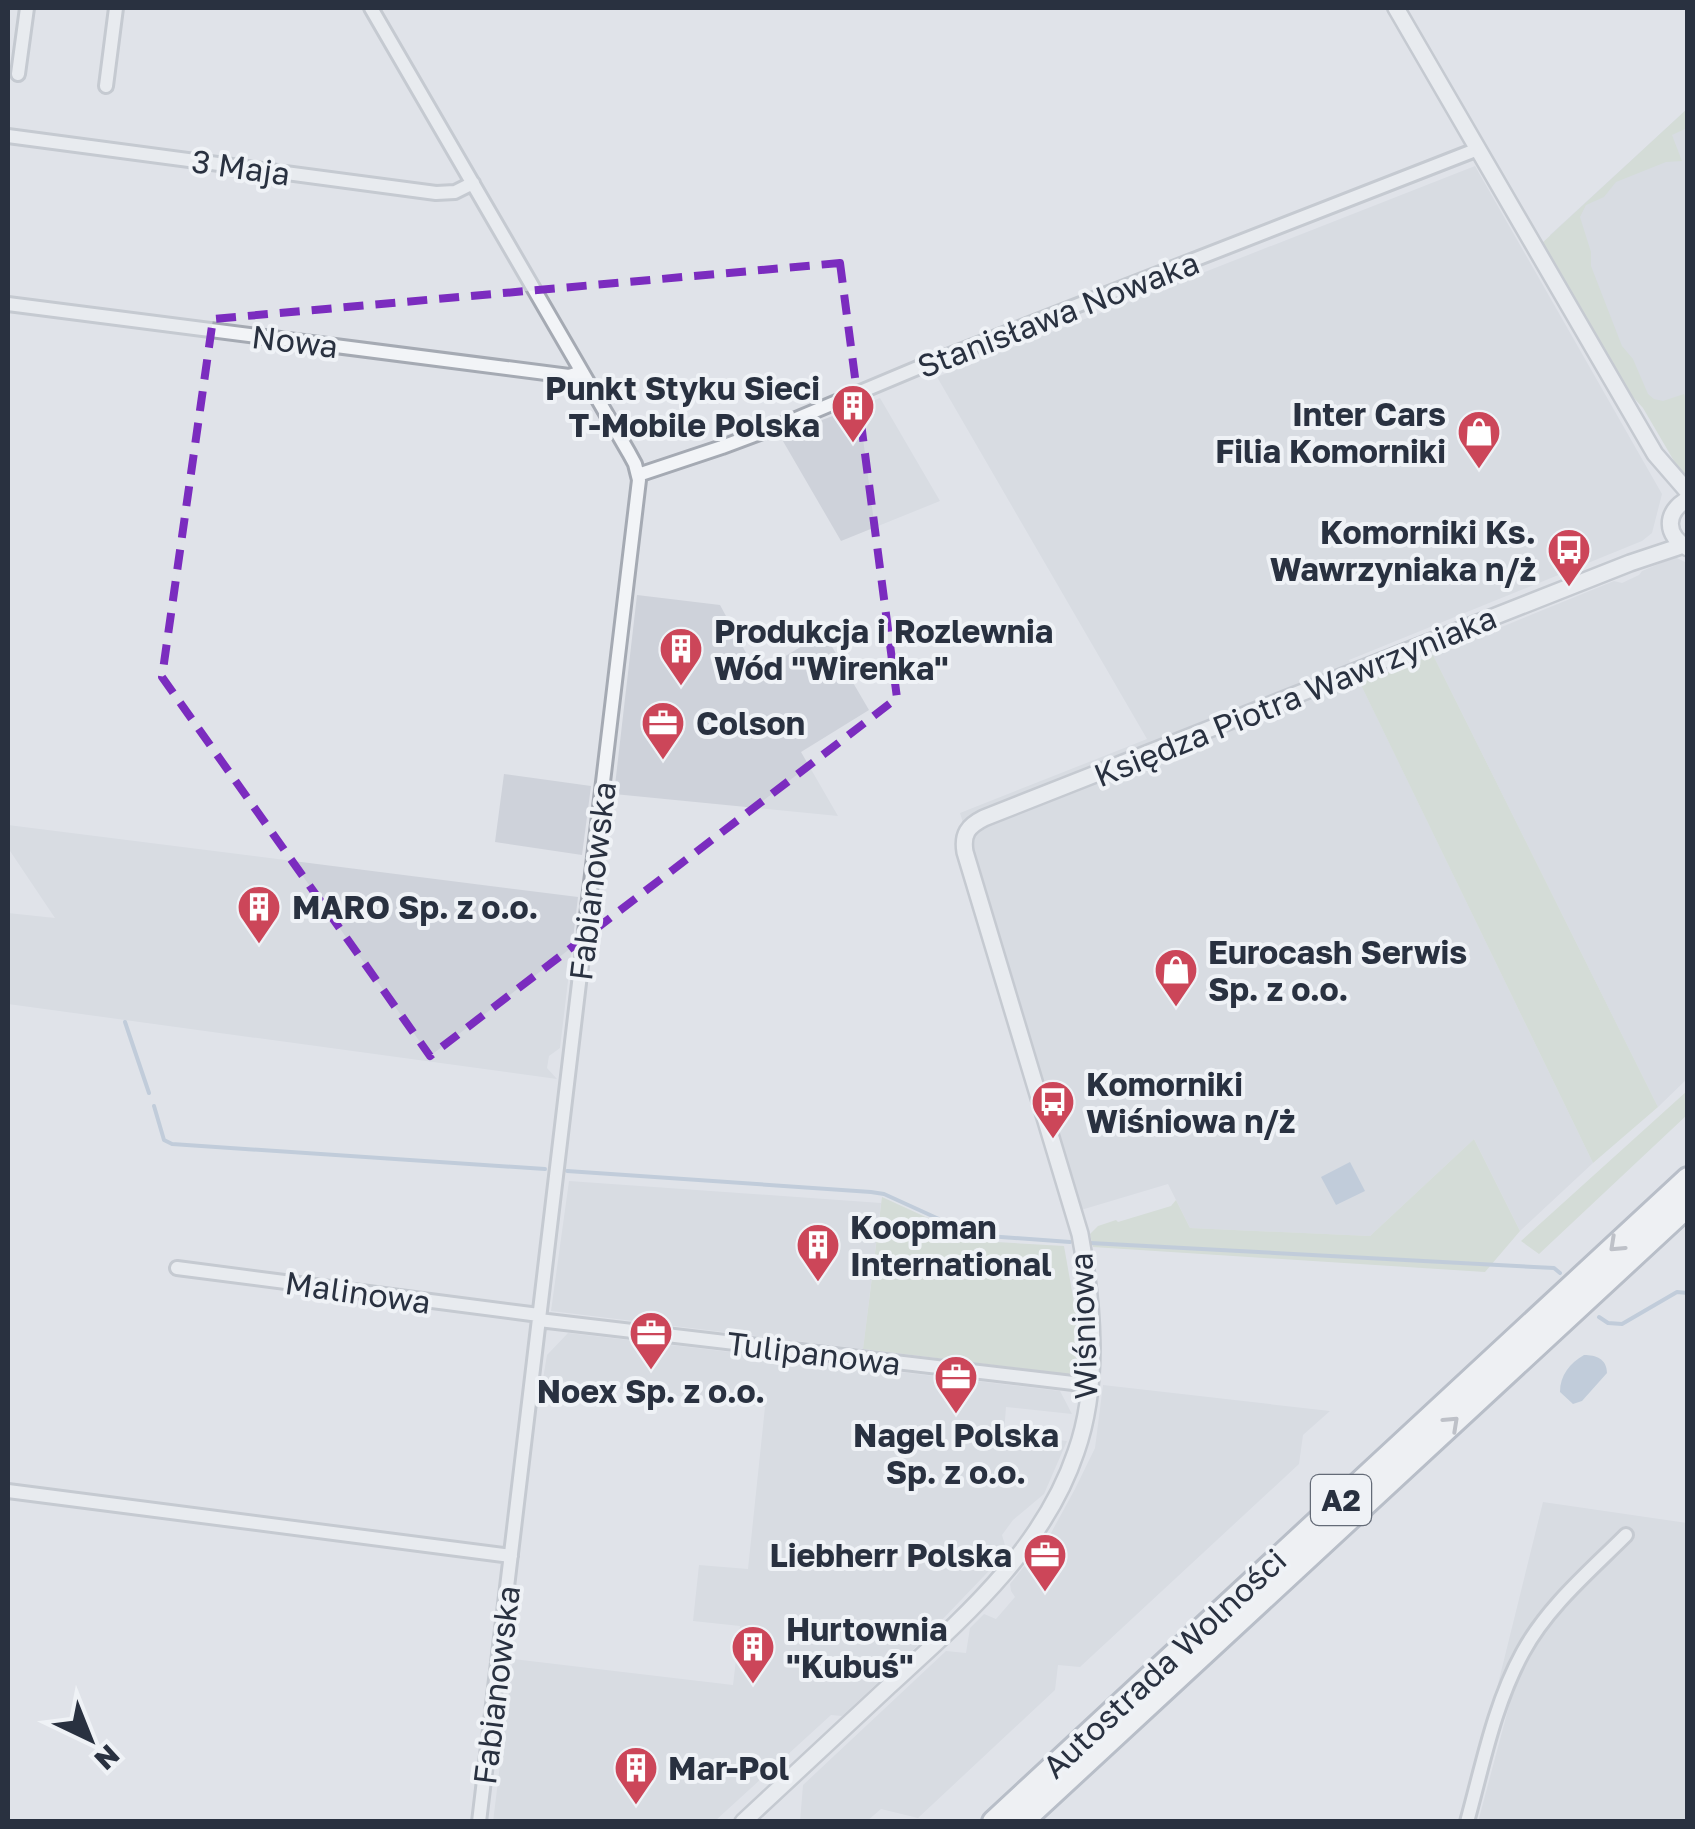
<svg xmlns="http://www.w3.org/2000/svg" width="1695" height="1829" viewBox="0 0 1695 1829" font-family="'Golos Text',sans-serif">
  <style>
    .built { fill: #ced2da }
    .green { fill: #c5d2c1 }
    .water { fill: #9bb0c8 }
    .lines { fill: none; stroke-linecap: round; stroke-linejoin: round }
    .stream { stroke: #9bb0c8; stroke-width: 4 }
    .minor-casing { stroke: #a5aab3; stroke-width: 18 }
    .tertiary-casing { stroke: #a5aab3; stroke-width: 20 }
    .motorway-casing { stroke: #87909f; stroke-width: 28 }
    .minor { stroke: #f2f4f7; stroke-width: 12 }
    .tertiary { stroke: #f2f4f7; stroke-width: 15 }
    .motorway { stroke: #fff; stroke-width: 22 }
    .oneway { stroke: #9498a0 }
    .marked { fill: none; stroke: #7b2cbf; stroke-width: 8; stroke-dasharray: 20 12; stroke-linejoin: round }
    .labels { text-anchor: middle; dominant-baseline: central; stroke-width: 8; stroke-linejoin: round; paint-order: stroke }
    .shield { fill: #eff2f6; stroke: #646b77; stroke-width: 2.5 }
    .shield-label { font-size: 30px; font-weight: bold; fill: #293140 }
    .street-label { font-size: 32px; fill: #293140; stroke: #eff2f6 }
    .poi-label { font-size: 32px; font-weight: bold; fill: #293140; stroke: #eff2f6; text-anchor: start }
  </style>
  <rect width="100%" height="100%" fill="#e0e3e9"/>
  <path class="built" d="M 1687,109 L 1687,463 L 1550,235 Z
    M 1475,166 L 1662,494 L 1652,533 L 1642,541 L 1349,660 L 1593,1163 L 1520,1231 L 1474,1139 L 1370,1236 L 1190,1228 L 1168,1184 L 1081,1210 L 960,813 L 1147,739 L 937,377 Z
    M 880,398 L 940,501 L 841,541 L 780,436 Z
    M 1675,557 L 1687,563 L 1687,1079 L 1658,1107 L 1433,655 L 1614,581 L 1622,583 L 1639,575 L 1642,571 Z
    M 637,595 L 720,605 L 757,673 L 824,633 L 869,710 L 801,752 L 838,816 L 614,794 Z
    M 504,774 L 591,786 L 582,855 L 495,842 Z
    M 8,825 L 578,897 L 560,1048 L 549,1056 L 547,1068 L 557,1079 L 8,1004 L 8,913 L 55,918 L 8,848 Z
    M 569,1181 L 881,1203 L 863,1349 L 551,1311 Z
    M 568,1333 L 1060,1391 L 1072,1414 L 1006,1407 L 1004,1434 L 1067,1441 L 1044,1494 L 1013,1520 L 1002,1535 L 1007,1552 L 916,1647 L 842,1716 L 831,1715 L 715,1821 L 493,1822 L 513,1659 L 733,1685 L 740,1626 L 693,1621 L 699,1565 L 748,1569 L 765,1407 L 543,1379 L 547,1355 Z
    M 1103,1385 L 1330,1411 L 1303,1435 L 1299,1464 L 1080,1667 L 1058,1665 L 1055,1690 L 918,1818 L 881,1809 L 867,1821 L 800,1822 L 803,1785 L 946,1651 L 966,1653 L 970,1628 L 984,1614 L 996,1619 L 1015,1597 L 1011,1591 L 1010,1584 L 1051,1533 L 1075,1489 L 1095,1448 Z
    M 1543,1502 L 1687,1523 L 1687,1821 L 1478,1822 L 1510,1702 L 1497,1688 Z"/>
  <path class="green" d="M 1687,109 L 1687,128 L 1672,135 L 1682,161 L 1666,162 L 1616,182 L 1604,197 L 1586,205 L 1580,217 L 1591,252 L 1591,266 L 1622,346 L 1633,359 L 1648,394 L 1654,399 L 1663,401 L 1684,394 L 1687,403 L 1687,480 L 1684,478 L 1643,408 L 1623,386 L 1541,244 Z
    M 1433,655 L 1658,1107 L 1593,1163 L 1360,683 Z
    M 1687,1091 L 1687,1115 L 1539,1254 L 1521,1241 Z
    M 1474,1139 L 1520,1231 L 1485,1272 L 1093,1247 L 1090,1234 L 1098,1226 L 1116,1220 L 1118,1222 L 1171,1206 L 1176,1200 L 1190,1228 L 1370,1236 Z
    M 882,1197 L 978,1241 L 1064,1246 L 1076,1314 L 1079,1370 L 1068,1374 L 863,1349 Z"/>
  <path class="water" d="M 1350,1162 L 1365,1191 L 1336,1205 L 1321,1177 Z
    M 1584,1355 C 1596,1355 1607,1359 1607,1373 L 1582,1401 L 1573,1404 L 1560,1392 C 1560,1375 1570,1363 1584,1355 Z"/>
  <g class="lines">
    <path class="stream" d="M 125,1022 L 149,1093
      M 154,1106 L 164,1140 L 172,1144 L 545,1169
      M 567,1171 L 871,1192 L 884,1194 L 974,1235 L 1070,1242
      M 1090,1243 L 1554,1268 L 1560,1273
      M 1599,1317 L 1608,1323 L 1622,1324 L 1677,1292 L 1688,1293"/>
    <defs>
      <path id="minor" d="M 371,8 L 629,453 L 635,464 L 639,480 L 479,1822
        M 18,74 L 27,8
        M 106,86 L 116,8
        M 8,136 L 436,193 L 455,192 L 473,183
        M 8,304 L 569,376 L 582,372
        M 638,475 L 722,447 L 784,424 L 927,364 L 1478,149
        M 177,1268 L 539,1315
        M 539,1320 L 1090,1385
        M 8,1491 L 511,1556
        M 1467,1822 C 1483,1764 1494,1705 1523,1652 C 1548,1606 1590,1571 1626,1535"/>
      <path id="tertiary" d="M 1396,8 L 1655,454 L 1688,492
        M 1688,499 C 1664,512 1665,536 1688,548
        M 743,1822 C 792,1777 840,1732 888,1687 C 962,1619 1043,1550 1076,1452 C 1100,1384 1093,1304 1080,1234 L 965,852 C 962,834 968,826 984,818 L 1630,563 L 1681,546"/>
      <path id="motorway" d="M 994,1822 L 1688,1179
        M 1021,1822 L 1688,1205"/>
    </defs>
    <use href="#minor" class="minor-casing"/>
    <use href="#tertiary" class="tertiary-casing"/>
    <use href="#motorway" class="motorway-casing"/>
    <use href="#minor" class="minor"/>
    <use href="#tertiary" class="tertiary"/>
    <use href="#motorway" class="motorway"/>
  </g>
  <defs><path id="oneway-chevron" d="M-2-3.5L2.5 0L-2 3.5" fill="none" stroke-width="1.6" stroke-linecap="round" stroke-linejoin="round" transform="scale(2.5)"/></defs>
  <g class="oneway">
    <use href="#oneway-chevron" transform="translate(1616 1245) rotate(137)"/>
    <use href="#oneway-chevron" transform="translate(1452 1423) rotate(-43)"/>
  </g>
  <path d="M0 0H1695V1829H0ZM 840,263 L 897,698 L 430,1056 L 162,677 L 213,319 Z" fill="#e0e3e9" fill-opacity=".55" fill-rule="evenodd"/>
  <path class="marked" d="M 840,263 L 897,698 L 430,1056 L 162,677 L 213,319 Z"/>
  <defs>
    <symbol id="building-pin" viewBox="-11 -11 22 30"><path d="M0 17L-7.5 6A9.5 9.5 0 1 1 7.5 6Z" fill="#cc4659" stroke="#eff2f6"/><path d="M-4-6H4V6H1V3H-1V6H-4ZM-2.5-4.3h1.7v1.8h-1.7ZM.8-4.3h1.7v1.8H.8ZM-2.5-1h1.7V.8h-1.7ZM.8-1h1.7V.8H.8Z" fill="#fff"/></symbol>
    <symbol id="shop-pin" viewBox="-11 -11 22 30"><path d="M0 17L-7.5 6A9.5 9.5 0 1 1 7.5 6Z" fill="#cc4659" stroke="#eff2f6"/><path d="M-5-2.5h2.3a2.7 3.5 0 0 1 5.4 0H5L5.5 6h-11ZM-1.5-2.5h3a1.5 2.3 0 0 0-3 0Z" fill="#fff"/></symbol>
    <symbol id="bus-pin" viewBox="-11 -11 22 30"><path d="M0 17L-7.5 6A9.5 9.5 0 1 1 7.5 6Z" fill="#cc4659" stroke="#eff2f6"/><path d="M-5-6H5V4H4V6H2V4H-2V6H-4V4H-5ZM-3.5-4V0h7V-4ZM-3.5 1.2v1.5H-2V1.2ZM2 1.2v1.5H3.5V1.2Z" fill="#fff"/></symbol>
    <symbol id="office-pin" viewBox="-11 -11 22 30"><path d="M0 17L-7.5 6A9.5 9.5 0 1 1 7.5 6Z" fill="#cc4659" stroke="#eff2f6"/><path d="M-6-3h4V-5.5h4V-3h4V5H-6ZM-1-4.5V-3h2v-1.5ZM-6 0V1H6V0Z" fill="#fff"/></symbol>
  </defs>
  <g fill-rule="evenodd">
    <use href="#building-pin" x="828" y="381" width="50" height="68"/>
    <use href="#shop-pin" x="1454" y="407" width="50" height="68"/>
    <use href="#bus-pin" x="1544" y="525" width="50" height="68"/>
    <use href="#building-pin" x="656" y="624" width="50" height="68"/>
    <use href="#office-pin" x="638" y="698" width="50" height="68"/>
    <use href="#building-pin" x="234" y="882" width="50" height="68"/>
    <use href="#shop-pin" x="1151" y="945" width="50" height="68"/>
    <use href="#bus-pin" x="1028" y="1077" width="50" height="68"/>
    <use href="#building-pin" x="793" y="1220" width="50" height="68"/>
    <use href="#office-pin" x="626" y="1308" width="50" height="68"/>
    <use href="#office-pin" x="931" y="1352" width="50" height="68"/>
    <use href="#office-pin" x="1020" y="1530" width="50" height="68"/>
    <use href="#building-pin" x="728" y="1622" width="50" height="68"/>
    <use href="#building-pin" x="611" y="1743" width="50" height="68"/>
  </g>
  <g class="labels">
    <rect class="shield" x="1311" y="1475" width="60" height="50" rx="8"/>
    <g class="shield-label">
      <text x="1341" y="1500">A2</text>
    </g>
    <g class="street-label">
      <text transform="translate(241 167) rotate(8)">3 Maja</text>
      <text transform="translate(1058 314) rotate(-21)">Stanisława Nowaka</text>
      <text transform="translate(295 341) rotate(7)">Nowa</text>
      <text transform="translate(1295 696) rotate(-22)">Księdza Piotra Wawrzyniaka</text>
      <text transform="translate(592 881) rotate(-83)">Fabianowska</text>
      <text transform="translate(358 1292) rotate(8)">Malinowa</text>
      <text transform="translate(1083 1326) rotate(-92)">Wiśniowa</text>
      <text transform="translate(814 1353) rotate(7)">Tulipanowa</text>
      <text transform="translate(1164 1663) rotate(-43)">Autostrada Wolności</text>
      <text transform="translate(496 1685) rotate(-83)">Fabianowska</text>
    </g>
    <g class="poi-label">
      <text x="820" y="388" text-anchor="end">Punkt Styku Sieci<tspan x="820" dy="37">T-Mobile Polska</tspan></text>
      <text x="1446" y="414" text-anchor="end">Inter Cars<tspan x="1446" dy="37">Filia Komorniki</tspan></text>
      <text x="1536" y="532" text-anchor="end">Komorniki Ks.<tspan x="1536" dy="37">Wawrzyniaka n/ż</tspan></text>
      <text x="714" y="631">Produkcja i Rozlewnia<tspan x="714" dy="37">Wód "Wirenka"</tspan></text>
      <text x="696" y="723">Colson</text>
      <text x="292" y="907">MARO Sp. z o.o.</text>
      <text x="1208" y="952">Eurocash Serwis<tspan x="1208" dy="37">Sp. z o.o.</tspan></text>
      <text x="1086" y="1084">Komorniki<tspan x="1086" dy="37">Wiśniowa n/ż</tspan></text>
      <text x="850" y="1227">Koopman<tspan x="850" dy="37">International</tspan></text>
      <text x="651" y="1391" text-anchor="middle">Noex Sp. z o.o.</text>
      <text x="956" y="1435" text-anchor="middle">Nagel Polska<tspan x="956" dy="37">Sp. z o.o.</tspan></text>
      <text x="1012" y="1555" text-anchor="end">Liebherr Polska</text>
      <text x="786" y="1629">Hurtownia<tspan x="786" dy="37">"Kubuś"</tspan></text>
      <text x="668" y="1768">Mar-Pol</text>
    </g>
  </g>
  <rect width="1695" height="1829" fill="none" stroke="#293140" stroke-width="20"/>
  <g transform="translate(90 1739) rotate(137)" stroke="#eff2f6" stroke-width="8" paint-order="stroke">
  <path d="M0-8L18 38L0 25L-18 38Z" fill="#293140"/>
  <text y="-15" font-size="28" font-weight="bold" text-anchor="middle" fill="#293140">N</text>
  </g>
</svg>
